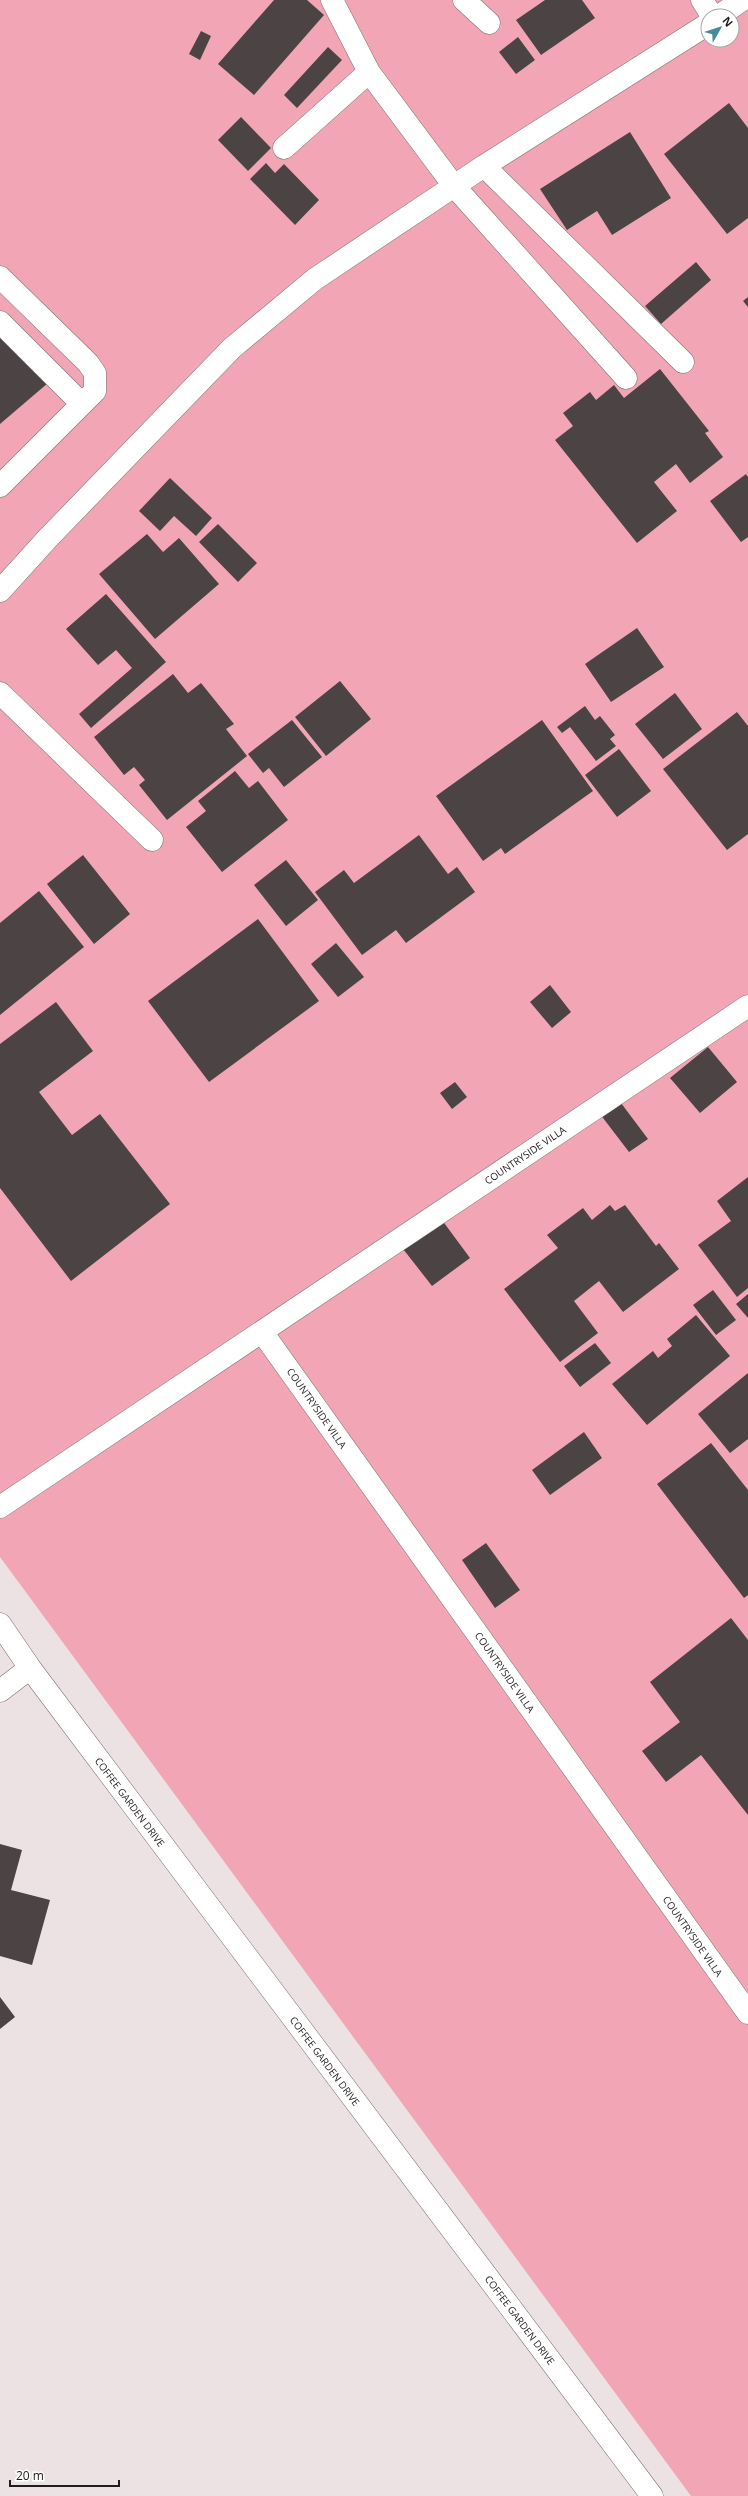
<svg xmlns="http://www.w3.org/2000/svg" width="748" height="2496" viewBox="0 0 748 2496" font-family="'Open Sans',sans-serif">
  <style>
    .green { fill: #f2a6b5; fill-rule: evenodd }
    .building { fill: #4c4344 }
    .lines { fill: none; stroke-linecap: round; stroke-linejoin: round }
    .minor-casing { stroke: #7b7173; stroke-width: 23 }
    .minor { stroke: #fff; stroke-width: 22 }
    .labels { text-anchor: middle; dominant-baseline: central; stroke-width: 4; stroke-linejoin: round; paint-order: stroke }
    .street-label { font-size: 10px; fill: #201c1d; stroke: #fff }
  </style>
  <rect width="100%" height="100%" fill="#ece1e3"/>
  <path class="green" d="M 0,0 L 748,0 L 748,2496 L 691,2496 L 0,1557 ZM 708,16 L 732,16 L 732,40 L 708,40 Z"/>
  <path class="building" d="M 274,0 L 307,0 L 324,15 L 254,95 L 218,64 Z
    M 545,0 L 582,0 L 595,18 L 541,55 L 516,20 Z
    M 201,31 L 211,36 L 200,60 L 189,54 Z
    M 518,37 L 535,60 L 516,74 L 499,52 Z
    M 328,47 L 342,60 L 297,108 L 284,95 Z
    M 729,103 L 748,128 L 748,218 L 727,234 L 664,154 Z
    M 241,117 L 271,148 L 248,171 L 218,140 Z
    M 630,132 L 671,198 L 612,235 L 597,211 L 567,230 L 540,189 Z
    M 266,163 L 275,173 L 284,164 L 319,200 L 295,225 L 250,179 Z
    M 696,262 L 711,280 L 661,324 L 645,306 Z
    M 748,297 L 748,307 L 743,301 Z
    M 0,332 L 48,383 L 0,424 Z
    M 660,369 L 709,431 L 705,433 L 723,457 L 690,483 L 676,464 L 654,482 L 677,511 L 637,543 L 555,440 L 573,426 L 563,413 L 590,392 L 596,400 L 614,385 L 624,398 Z
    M 746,474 L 748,477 L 748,537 L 741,542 L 710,501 Z
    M 170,478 L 212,518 L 196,536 L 174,516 L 160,531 L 139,511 Z
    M 218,524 L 257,563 L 238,582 L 199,542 Z
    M 147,534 L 163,552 L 179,538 L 219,584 L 155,639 L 99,574 Z
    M 106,594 L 166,662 L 91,728 L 79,714 L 132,668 L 116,650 L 98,665 L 66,629 Z
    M 637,628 L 664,667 L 611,702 L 585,664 Z
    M 173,674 L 188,693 L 201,683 L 234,724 L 226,729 L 247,756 L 167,820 L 139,785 L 145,780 L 134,767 L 124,775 L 94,737 Z
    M 340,681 L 371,719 L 326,756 L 295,717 Z
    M 675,693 L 702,729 L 663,759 L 635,724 Z
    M 585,706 L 595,720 L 600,716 L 615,735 L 610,739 L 616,746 L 596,761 L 570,727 L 562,733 L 557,727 Z
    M 737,712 L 748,726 L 748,834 L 727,850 L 663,769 Z
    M 292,720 L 322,757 L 284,787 L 269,768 L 263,773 L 248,754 Z
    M 542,720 L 593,791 L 505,854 L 501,848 L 483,861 L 436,796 Z
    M 619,749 L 651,791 L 617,817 L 585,775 Z
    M 235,771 L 249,788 L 258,781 L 288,820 L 222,872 L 186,827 L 206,811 L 198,801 Z
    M 419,835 L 448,874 L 457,867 L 475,892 L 406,943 L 396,930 L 362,955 L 315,892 L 344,870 L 354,883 Z
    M 83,855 L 130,914 L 94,944 L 47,884 Z
    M 286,860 L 318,900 L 286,926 L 254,885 Z
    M 39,891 L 84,947 L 0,1015 L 0,923 Z
    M 258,919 L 319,1001 L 209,1082 L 148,1001 Z
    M 336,943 L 364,977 L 338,997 L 311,964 Z
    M 550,985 L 571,1012 L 552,1028 L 530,1002 Z
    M 56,1002 L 93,1051 L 39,1092 L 72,1135 L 100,1114 L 170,1204 L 71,1281 L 0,1188 L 0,1044 Z
    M 708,1047 L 737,1082 L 700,1113 L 670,1078 Z
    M 455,1082 L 467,1097 L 452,1109 L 440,1093 Z
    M 618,1099 L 648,1139 L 629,1152 L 600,1114 Z
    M 748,1177 L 748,1288 L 737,1297 L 698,1245 L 731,1221 L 717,1201 Z
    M 610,1205 L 615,1211 L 625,1205 L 656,1246 L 659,1243 L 679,1269 L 623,1312 L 599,1281 L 574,1301 L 598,1333 L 560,1362 L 504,1289 L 558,1248 L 547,1235 L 583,1208 L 592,1220 Z
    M 439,1216 L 470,1258 L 432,1286 L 400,1245 Z
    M 713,1290 L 736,1320 L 716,1335 L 693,1305 Z
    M 748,1294 L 748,1318 L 736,1304 Z
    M 696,1315 L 730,1356 L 647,1425 L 612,1384 L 653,1351 L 658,1358 L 672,1346 L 667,1339 Z
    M 595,1343 L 611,1363 L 580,1387 L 564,1366 Z
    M 748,1373 L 748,1439 L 730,1453 L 698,1414 Z
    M 584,1432 L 602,1458 L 550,1495 L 532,1470 Z
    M 711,1443 L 748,1490 L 748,1595 L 744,1598 L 657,1484 Z
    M 486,1543 L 520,1590 L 495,1608 L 462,1560 Z
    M 731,1618 L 748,1640 L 748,1815 L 701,1755 L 666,1782 L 642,1751 L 680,1722 L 650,1682 Z
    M 0,1844 L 22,1850 L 11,1890 L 50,1900 L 32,1965 L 0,1956 Z
    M 0,1997 L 15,2017 L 0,2029 Z"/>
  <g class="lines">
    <defs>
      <path id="minor" d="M 332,0 L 369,72 L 454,186 L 626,378
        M 464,0 L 489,23
        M 702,0 L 712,16
        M 719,16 L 742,0
        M 284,148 L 369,72
        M 484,166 L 683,362
        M 0,277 L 88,363 L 95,373 L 95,391 L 0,486
        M 0,322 L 82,404
        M 0,591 L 48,538 L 232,348 L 315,279 L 484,166 L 708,24
        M 0,693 L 152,840
        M 262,1332 L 748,2013
        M 0,1507 L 748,1006
        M 0,1624 L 30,1668 L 652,2496
        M 0,1691 L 30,1668"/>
    </defs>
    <use href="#minor" class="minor-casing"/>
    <use href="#minor" class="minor"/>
  </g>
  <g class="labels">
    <g class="street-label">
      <text transform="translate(525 1155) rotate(-34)">COUNTRYSIDE VILLA</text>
      <text transform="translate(317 1408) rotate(55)">COUNTRYSIDE VILLA</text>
      <text transform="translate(505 1672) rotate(55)">COUNTRYSIDE VILLA</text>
      <text transform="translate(130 1802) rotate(53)">COFFEE GARDEN DRIVE</text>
      <text transform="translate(693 1936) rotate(55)">COUNTRYSIDE VILLA</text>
      <text transform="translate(325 2061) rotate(53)">COFFEE GARDEN DRIVE</text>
      <text transform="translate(520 2320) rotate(53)">COFFEE GARDEN DRIVE</text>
    </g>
  </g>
  <g transform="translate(720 28) rotate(51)"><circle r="19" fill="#ffffff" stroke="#a6a4a5"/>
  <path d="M0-3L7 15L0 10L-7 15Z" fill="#488a9b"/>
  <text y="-6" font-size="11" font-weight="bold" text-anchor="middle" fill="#201c1d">N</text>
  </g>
  <path d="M10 2480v6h109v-6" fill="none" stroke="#201c1d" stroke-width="2"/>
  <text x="16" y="2480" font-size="12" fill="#201c1d" stroke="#ffffff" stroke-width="3" paint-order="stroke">20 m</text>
</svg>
